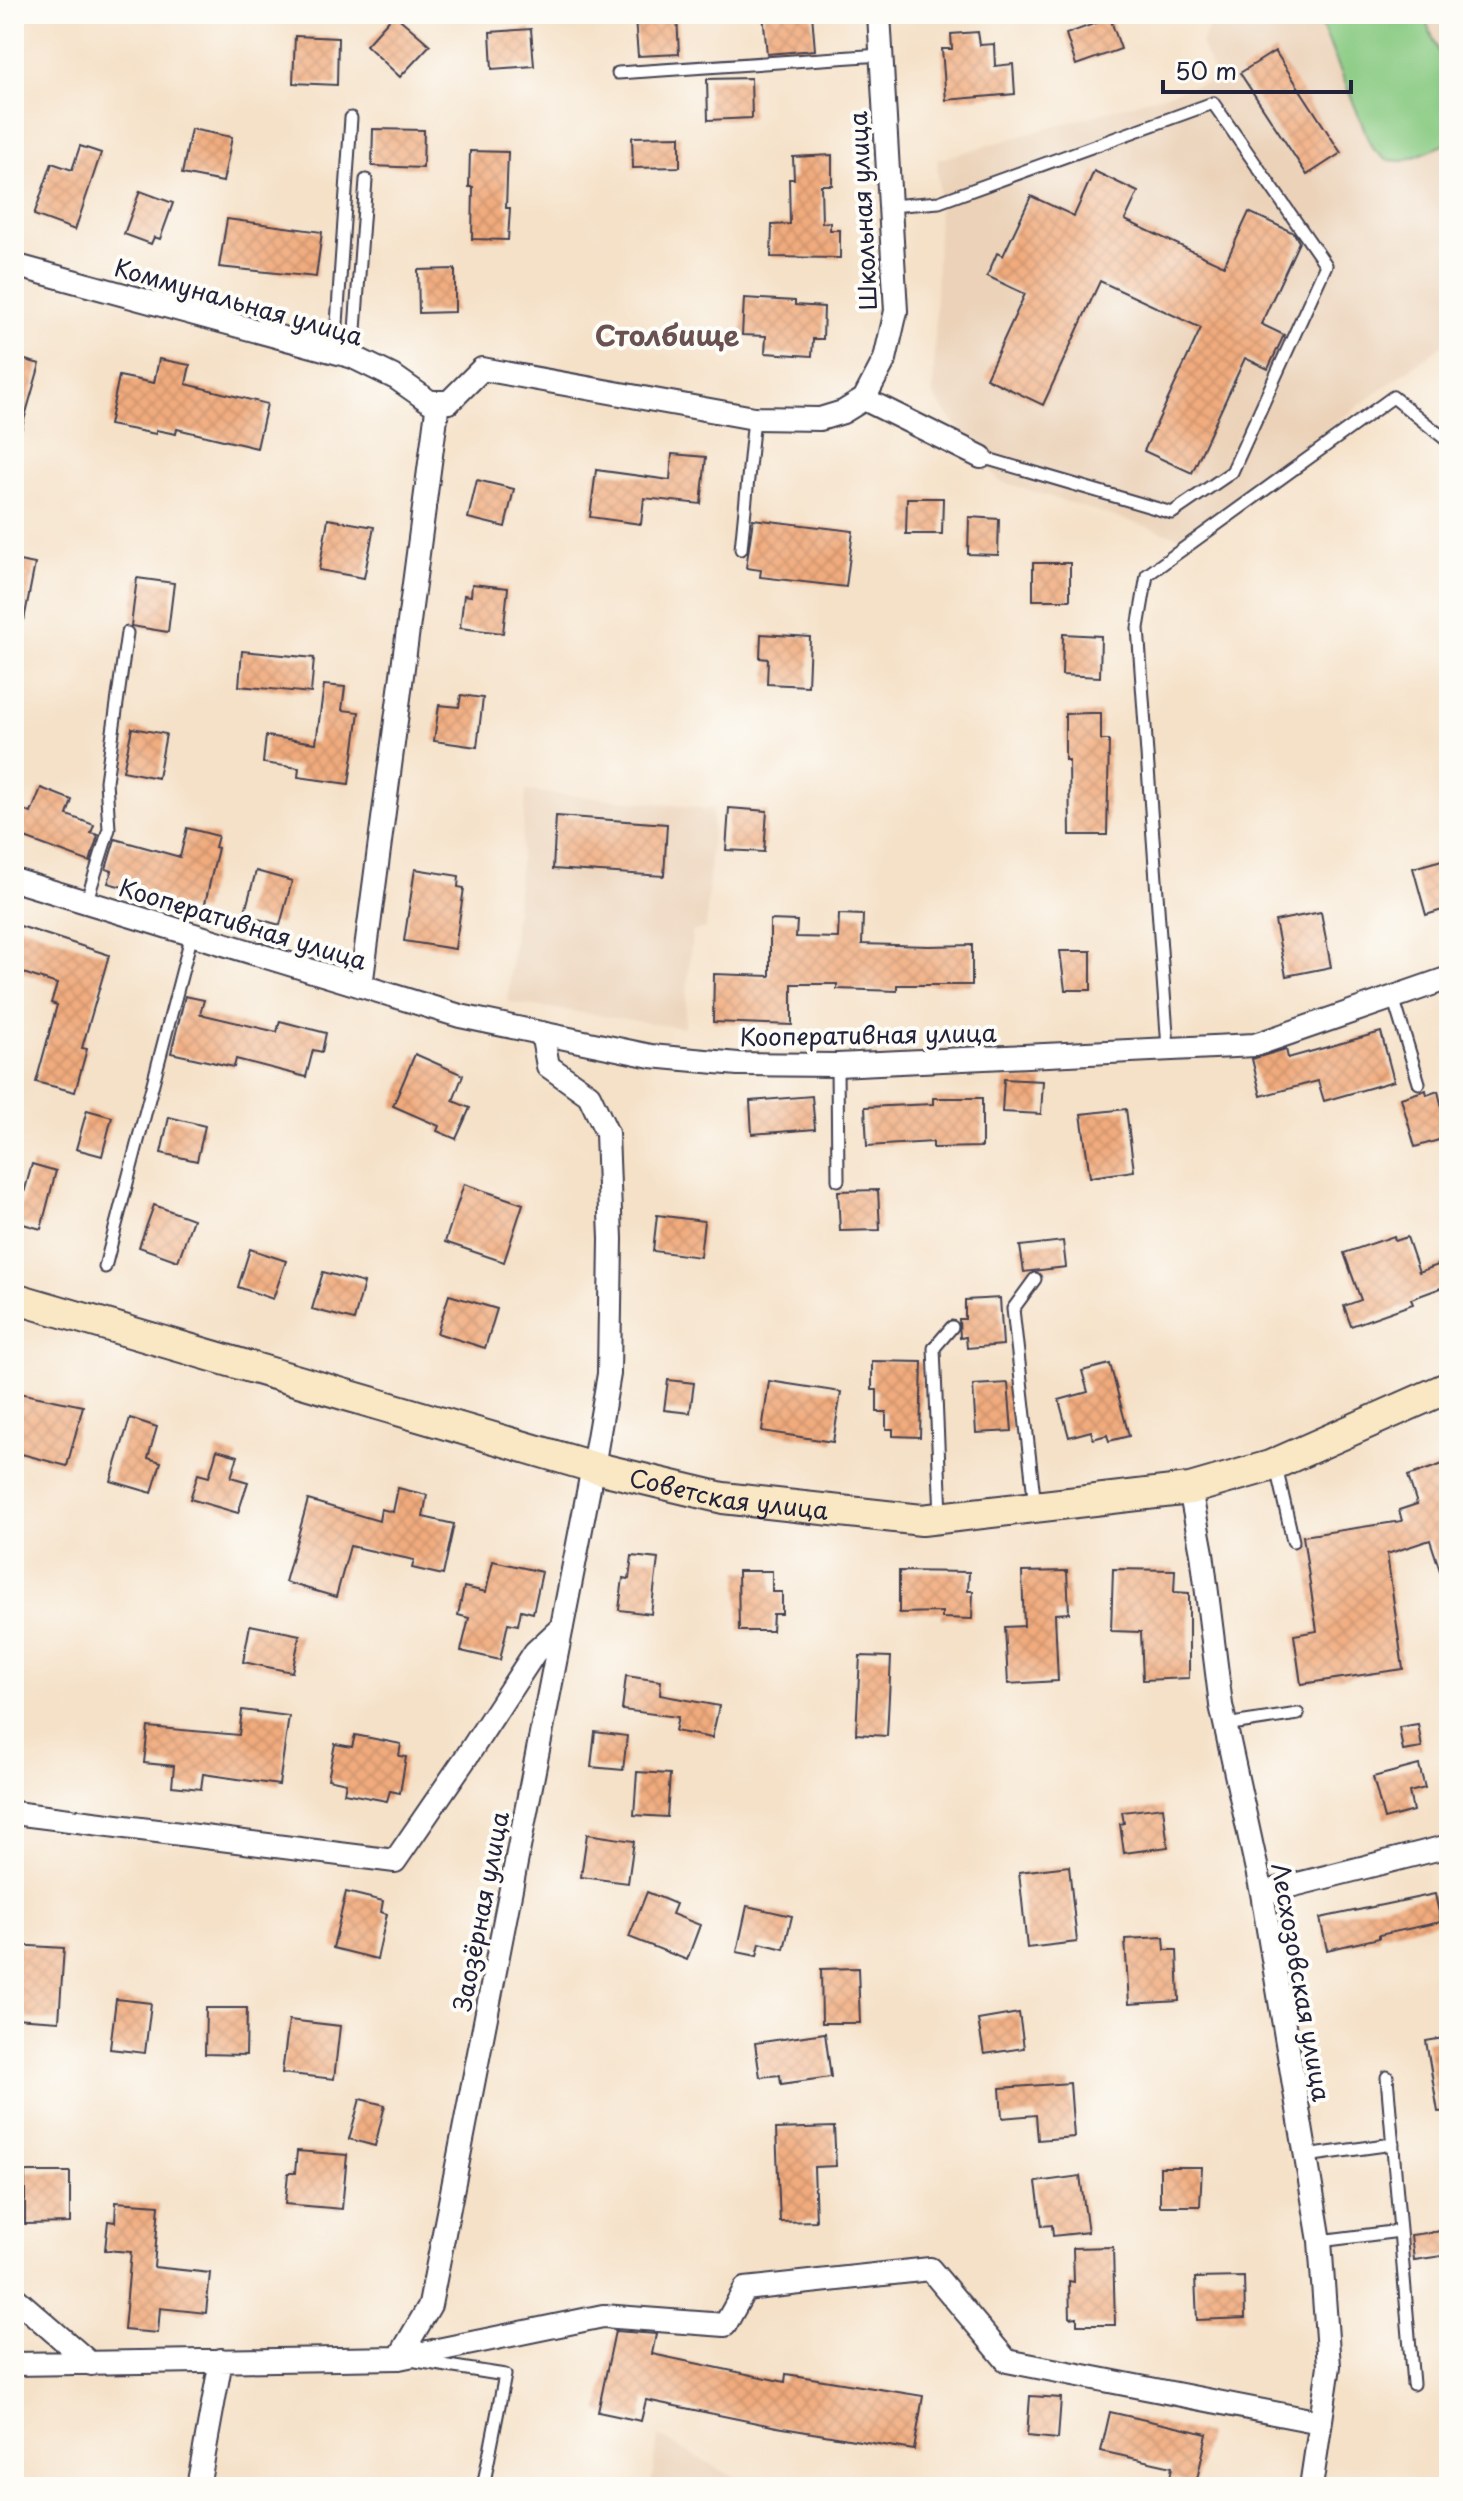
<svg xmlns="http://www.w3.org/2000/svg" width="1463" height="2501" viewBox="0 0 1463 2501" font-family="'Playpen Sans',sans-serif">
  <style>
    .built { fill: #ebd2b8 }
    .grass { fill: #8acb83; stroke: #56765f; stroke-width: 2 }
    .building { fill: url(#building-cross-hatch) }
    .lines { fill: none; stroke-linecap: round; stroke-linejoin: round }
    .lane-casing { stroke: #423f50; stroke-width: 15 }
    .street-casing { stroke: #423f50; stroke-width: 26 }
    .secondary-casing { stroke: #423f50; stroke-width: 34 }
    .lane { stroke: #fff; stroke-width: 11 }
    .street { stroke: #fff; stroke-width: 22 }
    .secondary { stroke: #fae7c3; stroke-width: 30 }
    .labels { text-anchor: middle; dominant-baseline: central; stroke-width: 8; stroke-linejoin: round; paint-order: stroke }
    .street-label { font-size: 24px; fill: #22223b; stroke: #fdfcf7 }
    .quarter-label { font-size: 28px; font-weight: bold; fill: #6a5252; stroke: #fdfcf7 }
  </style>
  <defs>
    <pattern id="building-cross-hatch" width="8" height="8" patternUnits="userSpaceOnUse" patternTransform="scale(2)"><rect width="8" height="8" fill="#f1ab7d"/><path d="M0 0l8 8M0 8l8-8" fill="none" stroke="#ce936d"/></pattern>
  </defs>
  <rect width="100%" height="100%" fill="#fdfcf7"/>
  <filter id="ink" filterUnits="userSpaceOnUse"><feTurbulence type="fractalNoise" baseFrequency=".0125" numOctaves="2"/><feDisplacementMap in="SourceGraphic" scale="16" xChannelSelector="R" yChannelSelector="G"/><feConvolveMatrix kernelMatrix="1 2 1 2 8 2 1 2 1" color-interpolation-filters="sRGB"/></filter>
  <filter id="wash" filterUnits="userSpaceOnUse"><feTurbulence type="fractalNoise" baseFrequency=".006" numOctaves="4" result="noise"/><feDisplacementMap in="SourceGraphic" scale="32" xChannelSelector="R" yChannelSelector="G"/><feGaussianBlur stdDeviation="1.8" result="paint"/><feColorMatrix in="noise" values="0 0 0 0 0 0 0 0 0 0 0 0 0 0 0 0 0 1.4 0 .05"/><feComposite in="paint" operator="in"/></filter>
  <g filter="url(#wash)">
    <rect width="100%" height="100%" fill="#f5e1c8"/>
    <path class="built" d="M 1216,14 L 1449,14 L 1449,340 L 1180,537 L 999,481 L 933,395 L 939,202 L 937,160 L 1216,80 L 1201,43 Z
      M 526,791 L 713,809 L 706,928 L 692,932 L 684,1028 L 508,1002 Z
      M 658,2436 L 745,2483 L 765,2487 L 651,2487 Z"/>
    <path class="grass" d="M 1423,14 L 1449,77 L 1449,143 L 1404,161 L 1386,160 L 1372,148 L 1317,14 Z"/>
    <g id="blocks">
      <path class="building" d="M 394,14 L 430,45 L 400,77 L 366,45 Z
        M 763,14 L 812,14 L 815,50 L 767,54 Z
        M 677,16 L 679,54 L 638,56 L 635,19 Z
        M 1110,18 L 1121,49 L 1076,65 L 1066,34 Z
        M 531,29 L 534,66 L 492,69 L 490,32 Z
        M 978,32 L 980,45 L 994,44 L 995,66 L 1013,64 L 1015,94 L 946,100 L 942,49 L 952,49 L 951,34 Z
        M 295,36 L 338,38 L 337,85 L 293,83 Z
        M 1275,51 L 1341,153 L 1307,175 L 1240,73 Z
        M 751,78 L 752,118 L 708,120 L 707,79 Z
        M 191,129 L 232,137 L 223,182 L 182,174 Z
        M 373,129 L 424,130 L 423,168 L 372,166 Z
        M 680,136 L 680,167 L 633,168 L 632,137 Z
        M 80,146 L 101,153 L 75,230 L 34,215 L 52,163 L 72,170 Z
        M 470,151 L 508,152 L 506,208 L 510,208 L 508,240 L 472,239 L 473,187 L 469,187 Z
        M 832,155 L 832,185 L 821,185 L 822,223 L 830,222 L 830,230 L 840,230 L 840,258 L 771,257 L 772,225 L 790,224 L 789,179 L 794,179 L 793,157 Z
        M 1094,171 L 1138,192 L 1125,220 L 1224,266 L 1249,212 L 1294,233 L 1299,242 L 1261,324 L 1284,335 L 1268,369 L 1245,358 L 1192,473 L 1144,451 L 1201,328 L 1100,281 L 1043,405 L 986,378 L 1025,294 L 987,276 L 997,253 L 1003,256 L 1031,196 L 1074,216 Z
        M 140,191 L 173,203 L 160,239 L 154,237 L 151,244 L 124,234 Z
        M 227,219 L 322,232 L 316,277 L 219,267 Z
        M 455,269 L 455,312 L 419,313 L 418,270 Z
        M 744,298 L 795,301 L 795,305 L 824,307 L 823,339 L 813,339 L 812,356 L 765,353 L 766,336 L 742,335 Z
        M 14,357 L 40,364 L 20,434 L 14,434 Z
        M 159,359 L 190,365 L 186,384 L 267,404 L 257,448 L 177,429 L 176,434 L 156,430 L 156,434 L 109,425 L 119,376 L 154,383 Z
        M 672,454 L 706,457 L 701,504 L 644,498 L 641,524 L 590,517 L 596,470 L 670,480 Z
        M 477,480 L 514,489 L 505,527 L 468,518 Z
        M 907,498 L 943,498 L 942,534 L 906,534 Z
        M 969,517 L 999,519 L 998,555 L 968,554 Z
        M 328,519 L 374,527 L 364,578 L 319,570 Z
        M 753,519 L 853,531 L 846,587 L 760,577 L 761,570 L 746,568 Z
        M 14,560 L 35,564 L 24,620 L 14,619 Z
        M 1033,563 L 1070,563 L 1070,600 L 1033,600 Z
        M 137,578 L 174,583 L 168,632 L 131,626 Z
        M 472,584 L 508,588 L 503,633 L 460,628 L 464,595 L 471,596 Z
        M 761,634 L 810,637 L 808,686 L 767,684 L 768,659 L 760,658 Z
        M 1063,634 L 1101,636 L 1100,677 L 1062,675 Z
        M 242,651 L 314,658 L 311,693 L 239,686 Z
        M 324,685 L 345,687 L 342,710 L 359,712 L 349,784 L 298,777 L 299,768 L 263,763 L 266,736 L 316,743 Z
        M 461,695 L 483,698 L 477,747 L 434,741 L 439,705 L 459,707 Z
        M 1089,713 L 1101,713 L 1101,740 L 1109,740 L 1107,835 L 1070,835 L 1069,760 L 1065,760 L 1065,714 Z
        M 132,728 L 166,734 L 158,778 L 123,771 Z
        M 41,788 L 72,800 L 67,815 L 94,825 L 91,833 L 98,835 L 90,862 L 14,834 L 14,807 L 31,813 Z
        M 729,808 L 767,811 L 764,852 L 726,850 Z
        M 556,816 L 667,824 L 664,876 L 553,869 Z
        M 187,828 L 218,836 L 215,847 L 218,848 L 203,912 L 169,904 L 170,900 L 108,883 L 112,871 L 106,869 L 115,839 L 180,857 Z
        M 1449,858 L 1449,908 L 1426,915 L 1413,868 Z
        M 415,869 L 459,876 L 458,887 L 464,888 L 455,949 L 404,941 Z
        M 256,871 L 292,881 L 280,925 L 244,915 Z
        M 1321,912 L 1331,967 L 1286,976 L 1275,921 Z
        M 839,914 L 863,915 L 862,944 L 929,946 L 972,945 L 972,985 L 897,985 L 897,991 L 837,989 L 837,984 L 792,984 L 792,1025 L 713,1022 L 714,974 L 770,976 L 770,920 L 797,921 L 796,937 L 838,938 Z
        M 14,924 L 109,955 L 82,1048 L 87,1049 L 75,1092 L 36,1082 L 57,1005 L 51,1003 L 57,984 L 14,970 Z
        M 1060,951 L 1091,951 L 1091,990 L 1065,990 Z
        M 185,996 L 204,1000 L 200,1014 L 277,1032 L 280,1021 L 326,1033 L 322,1052 L 313,1050 L 306,1077 L 236,1059 L 234,1067 L 171,1053 Z
        M 1381,1032 L 1394,1081 L 1324,1101 L 1318,1081 L 1261,1096 L 1252,1059 L 1286,1049 L 1288,1058 Z
        M 415,1054 L 463,1075 L 453,1101 L 470,1108 L 456,1139 L 437,1131 L 439,1126 L 393,1106 Z
        M 1004,1079 L 1043,1081 L 1041,1114 L 1002,1112 Z
        M 1426,1090 L 1427,1095 L 1438,1091 L 1449,1137 L 1415,1147 L 1401,1098 Z
        M 812,1096 L 815,1129 L 752,1134 L 750,1101 Z
        M 933,1098 L 982,1098 L 982,1147 L 933,1148 L 933,1142 L 867,1146 L 865,1107 L 933,1104 Z
        M 1126,1109 L 1134,1171 L 1090,1177 L 1081,1114 Z
        M 87,1110 L 112,1117 L 102,1156 L 76,1149 Z
        M 169,1117 L 205,1126 L 197,1161 L 161,1153 Z
        M 32,1164 L 56,1171 L 41,1229 L 16,1222 Z
        M 464,1184 L 523,1204 L 504,1262 L 445,1242 Z
        M 878,1190 L 880,1230 L 840,1231 L 838,1191 Z
        M 154,1205 L 193,1219 L 178,1261 L 139,1247 Z
        M 657,1215 L 704,1221 L 700,1257 L 653,1251 Z
        M 1394,1236 L 1395,1241 L 1407,1237 L 1419,1272 L 1449,1261 L 1449,1285 L 1411,1299 L 1413,1304 L 1351,1326 L 1344,1306 L 1361,1300 L 1344,1253 Z
        M 1063,1241 L 1066,1267 L 1024,1272 L 1020,1246 Z
        M 250,1249 L 286,1261 L 273,1299 L 238,1287 Z
        M 323,1272 L 364,1283 L 354,1320 L 312,1309 Z
        M 449,1295 L 497,1309 L 485,1348 L 437,1333 Z
        M 1000,1298 L 1003,1345 L 967,1348 L 966,1337 L 960,1338 L 959,1319 L 965,1319 L 965,1300 Z
        M 872,1361 L 922,1362 L 920,1437 L 893,1436 L 893,1429 L 886,1429 L 886,1412 L 877,1412 L 877,1390 L 872,1390 Z
        M 1110,1364 L 1129,1436 L 1109,1441 L 1107,1435 L 1093,1439 L 1091,1431 L 1069,1437 L 1059,1400 L 1088,1392 L 1082,1371 Z
        M 668,1380 L 694,1383 L 690,1413 L 664,1410 Z
        M 769,1381 L 841,1392 L 833,1442 L 762,1431 Z
        M 1008,1383 L 1012,1431 L 976,1433 L 973,1385 Z
        M 14,1392 L 83,1406 L 67,1466 L 14,1452 Z
        M 130,1418 L 157,1427 L 148,1458 L 161,1462 L 152,1493 L 111,1481 Z
        M 217,1450 L 238,1456 L 231,1477 L 248,1482 L 238,1513 L 190,1499 L 198,1474 L 209,1477 Z
        M 1449,1462 L 1449,1586 L 1445,1586 L 1430,1540 L 1387,1554 L 1403,1669 L 1301,1684 L 1294,1635 L 1317,1631 L 1303,1536 L 1402,1521 L 1399,1510 L 1417,1504 L 1408,1476 Z
        M 398,1488 L 427,1495 L 423,1517 L 454,1524 L 443,1575 L 412,1568 L 414,1560 L 350,1546 L 336,1597 L 285,1582 L 308,1500 L 379,1521 L 381,1509 L 393,1512 Z
        M 632,1556 L 658,1559 L 651,1614 L 619,1610 L 623,1578 L 629,1579 Z
        M 493,1561 L 542,1572 L 533,1613 L 521,1610 L 518,1625 L 508,1623 L 500,1660 L 461,1651 L 469,1618 L 458,1615 L 464,1587 L 486,1592 Z
        M 1113,1569 L 1175,1570 L 1174,1592 L 1189,1593 L 1189,1678 L 1143,1680 L 1141,1632 L 1111,1631 Z
        M 738,1571 L 772,1571 L 772,1592 L 782,1592 L 782,1614 L 773,1614 L 772,1631 L 739,1631 Z
        M 899,1571 L 969,1572 L 968,1591 L 973,1591 L 972,1619 L 942,1618 L 942,1612 L 899,1613 Z
        M 1067,1571 L 1069,1613 L 1055,1614 L 1058,1681 L 1008,1684 L 1005,1627 L 1024,1626 L 1022,1572 Z
        M 250,1625 L 300,1635 L 292,1672 L 243,1662 Z
        M 860,1656 L 891,1657 L 887,1736 L 856,1734 Z
        M 626,1676 L 661,1681 L 660,1695 L 719,1706 L 712,1738 L 675,1731 L 678,1717 L 622,1710 Z
        M 242,1710 L 289,1716 L 279,1785 L 203,1774 L 201,1789 L 172,1786 L 174,1766 L 144,1763 L 148,1727 L 239,1735 Z
        M 1418,1724 L 1422,1748 L 1403,1751 L 1399,1727 Z
        M 595,1732 L 627,1736 L 623,1770 L 591,1767 Z
        M 355,1735 L 401,1744 L 399,1756 L 406,1757 L 400,1793 L 390,1791 L 387,1801 L 344,1793 L 346,1783 L 328,1779 L 335,1744 L 352,1747 Z
        M 1419,1765 L 1425,1788 L 1409,1792 L 1413,1811 L 1384,1819 L 1373,1777 Z
        M 637,1772 L 670,1774 L 667,1817 L 634,1815 Z
        M 1163,1807 L 1168,1847 L 1124,1853 L 1120,1824 L 1124,1823 L 1122,1812 Z
        M 587,1834 L 634,1841 L 628,1883 L 581,1877 Z
        M 1069,1866 L 1077,1942 L 1027,1948 L 1019,1872 Z
        M 346,1892 L 383,1901 L 381,1912 L 387,1914 L 377,1959 L 333,1948 Z
        M 647,1892 L 676,1904 L 672,1914 L 700,1925 L 687,1960 L 629,1937 Z
        M 1435,1894 L 1441,1922 L 1379,1935 L 1379,1938 L 1327,1950 L 1320,1918 Z
        M 747,1906 L 792,1916 L 784,1949 L 760,1943 L 757,1956 L 737,1952 Z
        M 1164,1937 L 1165,1950 L 1177,1950 L 1179,2001 L 1129,2004 L 1125,1939 Z
        M 14,1945 L 64,1948 L 59,2021 L 14,2018 Z
        M 858,1968 L 860,2023 L 822,2023 L 821,1969 Z
        M 116,1999 L 151,2003 L 145,2053 L 110,2049 Z
        M 206,2008 L 247,2008 L 246,2055 L 205,2054 Z
        M 1019,2013 L 1024,2048 L 984,2054 L 978,2020 Z
        M 289,2020 L 340,2026 L 334,2079 L 282,2073 Z
        M 825,2033 L 831,2077 L 781,2084 L 780,2075 L 760,2077 L 755,2043 Z
        M 1449,2037 L 1449,2111 L 1438,2112 L 1426,2041 Z
        M 1070,2083 L 1074,2137 L 1038,2140 L 1036,2115 L 1002,2118 L 1000,2088 Z
        M 360,2099 L 385,2105 L 375,2146 L 349,2139 Z
        M 834,2127 L 836,2166 L 814,2167 L 816,2221 L 780,2222 L 776,2129 Z
        M 297,2151 L 347,2155 L 342,2209 L 285,2204 L 288,2173 L 295,2173 Z
        M 1160,2167 L 1202,2167 L 1200,2206 L 1160,2206 Z
        M 25,2172 L 70,2172 L 70,2223 L 25,2224 Z
        M 1080,2176 L 1088,2232 L 1053,2236 L 1052,2225 L 1042,2226 L 1036,2182 Z
        M 116,2202 L 159,2205 L 154,2267 L 210,2273 L 206,2313 L 160,2308 L 158,2333 L 124,2330 L 131,2252 L 105,2250 L 108,2221 L 115,2222 Z
        M 1449,2230 L 1449,2255 L 1414,2260 L 1411,2235 Z
        M 1113,2247 L 1115,2325 L 1077,2325 L 1077,2317 L 1070,2318 L 1069,2281 L 1074,2282 L 1073,2248 Z
        M 1244,2277 L 1245,2318 L 1197,2320 L 1195,2278 Z
        M 615,2331 L 656,2334 L 652,2354 L 785,2382 L 786,2374 L 923,2396 L 914,2450 L 777,2427 L 646,2400 L 641,2421 L 598,2412 Z
        M 1030,2396 L 1061,2398 L 1058,2439 L 1027,2436 Z
        M 1110,2412 L 1207,2434 L 1196,2484 L 1170,2478 L 1172,2467 L 1101,2451 Z"/>
    </g>
  </g>
  <g filter="url(#ink)">
    <use href="#blocks" fill-opacity="0" stroke="#423f50" stroke-width="2"/>
    <g class="lines">
      <defs>
        <path id="lane" d="M 618,73 L 881,55
          M 890,206 L 939,202 L 1213,103 L 1326,265 L 1232,472 L 1172,513 L 981,457
          M 335,353 L 351,118
          M 353,357 L 366,180
          M 741,549 L 754,418
          M 86,903 L 109,829 L 106,781 L 127,633
          M 1393,997 L 1419,1083
          M 1168,1048 L 1138,628 L 1147,575 L 1393,397 L 1449,442
          M 837,1065 L 838,1180
          M 105,1267 L 192,934
          M 1035,1279 L 1013,1309 L 1035,1506
          M 1276,1467 L 1293,1541
          M 941,1516 L 934,1348 L 952,1327
          M 1225,1725 L 1298,1714
          M 1387,2077 L 1413,2384
          M 1306,2156 L 1393,2144
          M 1320,2241 L 1400,2231
          M 416,2361 L 505,2375 L 483,2487"/>
        <path id="street" d="M 14,265 L 353,357 L 396,378 L 430,402 L 449,402 L 482,369 L 754,418 L 820,419 L 843,412 L 864,399 L 981,457
          M 864,399 L 885,359 L 896,311 L 879,14
          M 14,880 L 460,1016 L 651,1056 L 738,1064 L 837,1065 L 1255,1045 L 1449,978
          M 361,986 L 438,402
          M 1190,1489 L 1202,1553 L 1221,1705 L 1262,1893 L 1320,2241 L 1329,2366 L 1311,2487
          M 14,1813 L 395,1861 L 467,1756 L 535,1652 L 562,1627
          M 1262,1893 L 1449,1846
          M 14,2297 L 91,2364
          M 399,2358 L 430,2305 L 593,1467 L 609,1374 L 611,1239 L 607,1133 L 589,1095 L 548,1066 L 542,1033
          M 14,2364 L 399,2358 L 603,2316 L 725,2325 L 745,2289 L 930,2269 L 1007,2361 L 1320,2422
          M 198,2487 L 221,2360"/>
        <g id="secondary">
          <path id="s1" d="M 14,1298 L 593,1467 L 723,1498 L 922,1520 L 1190,1489 L 1270,1466 L 1449,1387"/>
        </g>
      </defs>
      <use href="#lane" class="lane-casing"/>
      <use href="#street" class="street-casing"/>
      <use href="#secondary" class="secondary-casing"/>
      <use href="#lane" class="lane"/>
      <use href="#street" class="street"/>
      <use href="#secondary" class="secondary"/>
    </g>
  </g>
  <g class="labels">
    <g class="street-label">
      <text transform="translate(862 211) rotate(-93)">Школьная улица</text>
      <text transform="translate(239 301) rotate(16)">Коммунальная улица</text>
      <text transform="translate(243 923) rotate(17)">Кооперативная улица</text>
      <text transform="translate(868 1034) rotate(-1)">Кооперативная улица</text>
      <text stroke="none"><textPath href="#s1" startOffset="742">Советская улица</textPath></text>
      <text transform="translate(480 1911) rotate(-79)">Заозёрная улица</text>
      <text transform="translate(1302 1982) rotate(80)">Лесхозовская улица</text>
    </g>
    <g class="quarter-label">
      <text x="667" y="334">Столбище</text>
    </g>
  </g>
  <rect width="1463" height="2501" fill="none" stroke="#fdfcf7" stroke-width="48"/>
  <path d="M1163 80v12h188v-12" fill="none" stroke="#22223b" stroke-width="4"/>
  <text x="1175" y="80" font-size="24" fill="#22223b" stroke="#fdfcf7" stroke-width="6" paint-order="stroke">50 m</text>
</svg>
